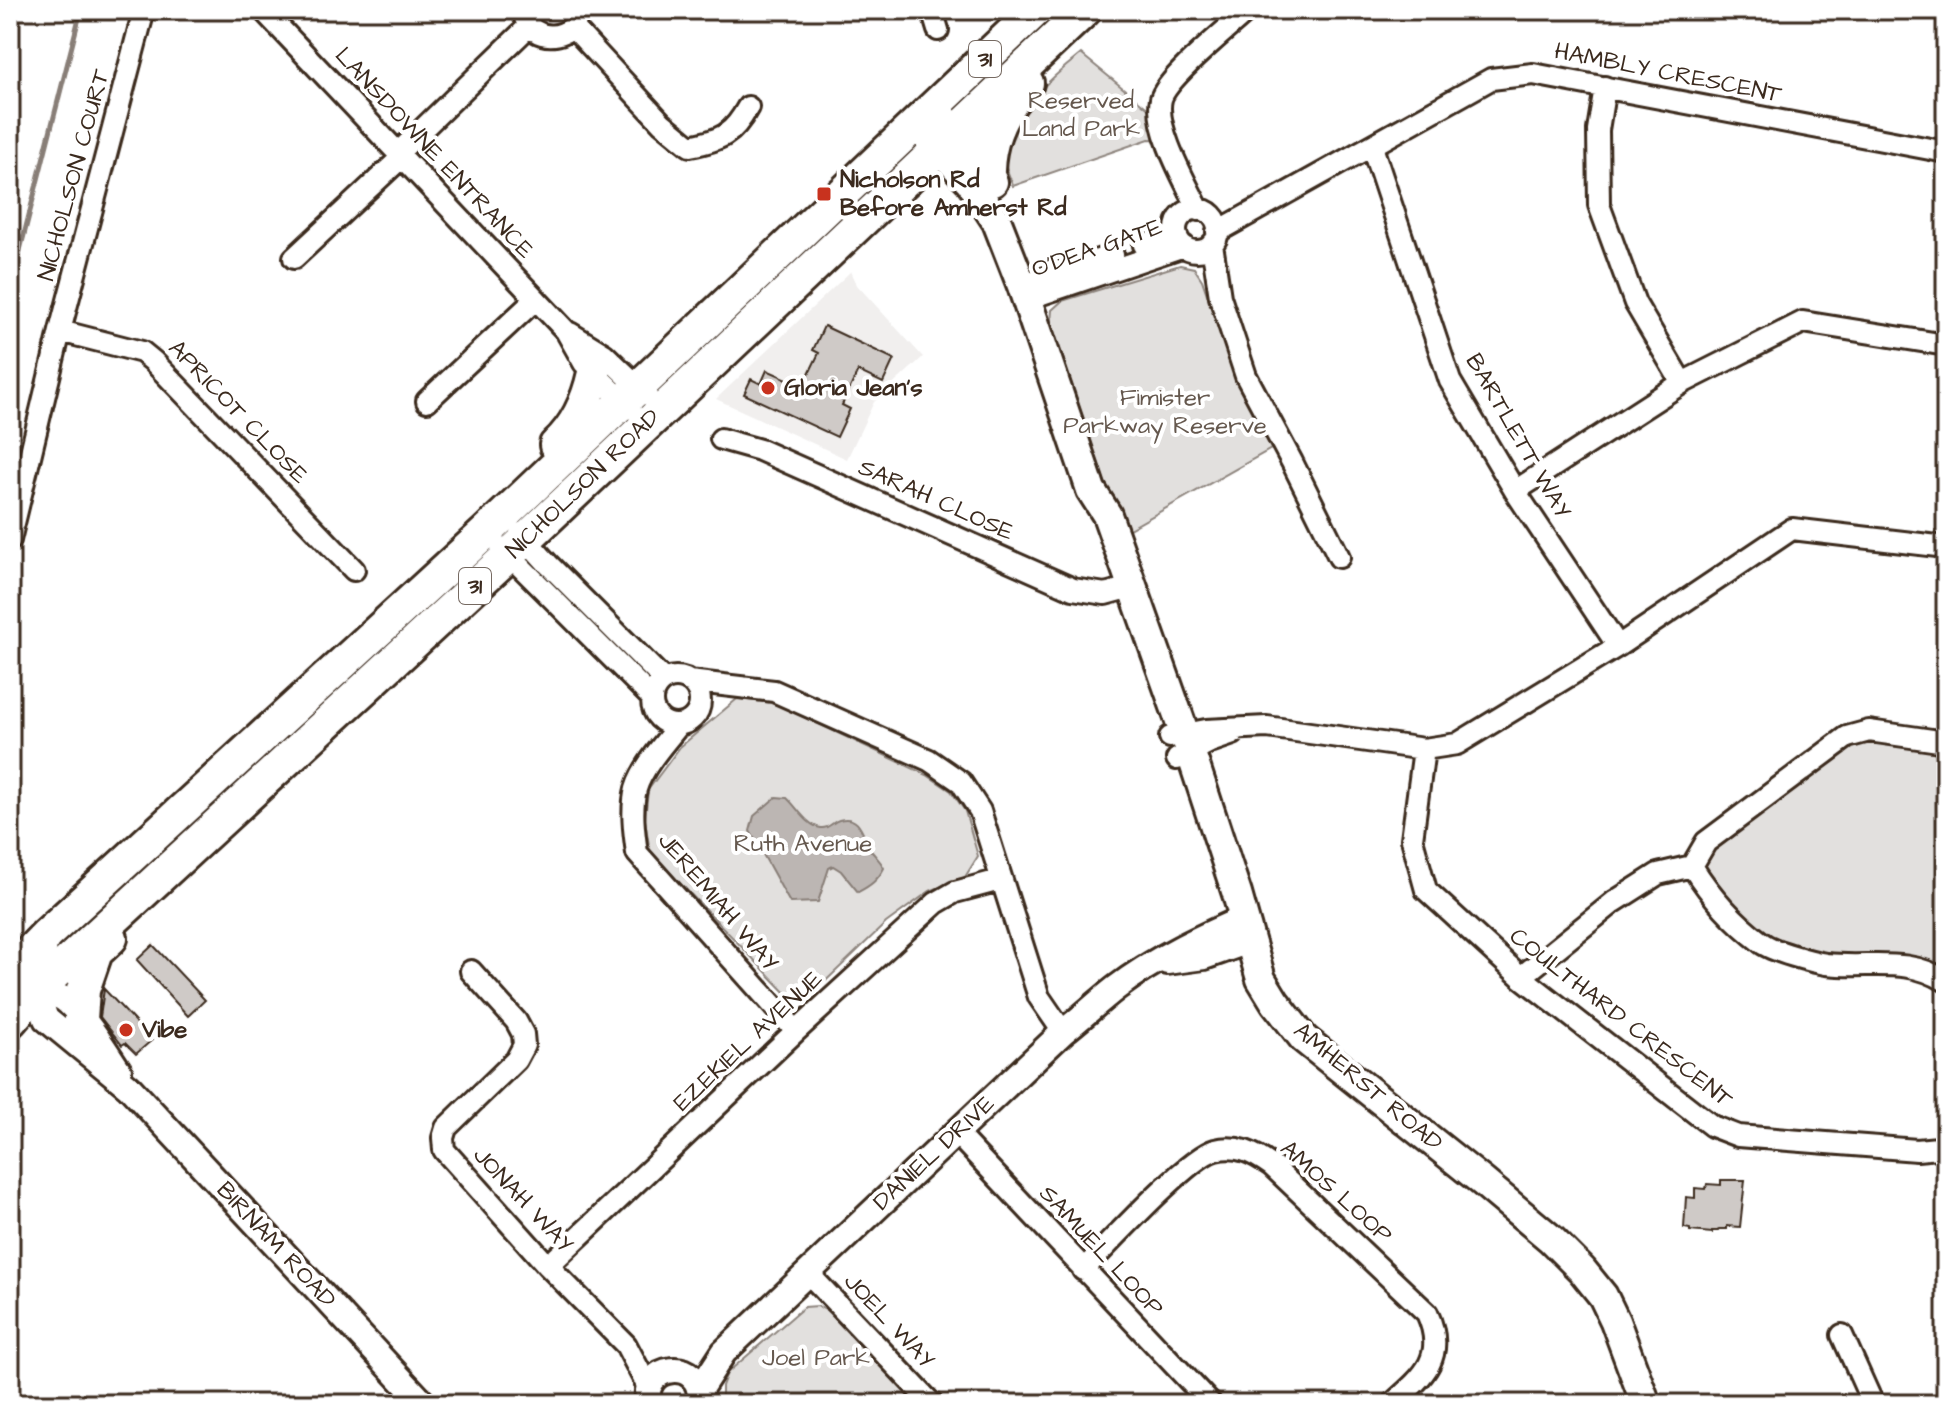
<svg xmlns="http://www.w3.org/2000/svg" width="1956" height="1414" viewBox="0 0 1956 1414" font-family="'Architects Daughter',sans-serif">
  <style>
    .built { fill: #f1efee }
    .green { fill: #e2e0de; stroke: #8e857e; stroke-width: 2 }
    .water { fill: #bcb6b3; stroke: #887e77; stroke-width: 2 }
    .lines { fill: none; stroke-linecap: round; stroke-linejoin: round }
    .stream { stroke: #887e77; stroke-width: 5 }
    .building { fill: #cfcac7; stroke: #3b2a1e; stroke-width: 2 }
    .minor-casing { stroke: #3b2a1e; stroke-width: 26 }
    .tertiary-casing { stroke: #3b2a1e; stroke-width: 30 }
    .secondary-casing { stroke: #3b2a1e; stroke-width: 34 }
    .primary-casing { stroke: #3b2a1e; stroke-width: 38 }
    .minor { stroke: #fff; stroke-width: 20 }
    .tertiary { stroke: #fff; stroke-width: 24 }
    .secondary { stroke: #fff; stroke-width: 28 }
    .primary { stroke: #fff; stroke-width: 32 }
    .poi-dot { fill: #c8321e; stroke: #fff; stroke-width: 3 }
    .labels { text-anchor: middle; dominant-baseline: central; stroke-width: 8; stroke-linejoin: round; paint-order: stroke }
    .shield { fill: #fff; stroke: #766a62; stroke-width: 2 }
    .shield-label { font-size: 22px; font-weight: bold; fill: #3b2a1e }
    .street-label { font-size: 24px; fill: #3b2a1e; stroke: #fff }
    .park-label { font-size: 24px; fill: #65584e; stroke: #fff }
    .poi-label { font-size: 24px; font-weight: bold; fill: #3b2a1e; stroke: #fff; text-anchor: start }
  </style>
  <rect width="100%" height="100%" fill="#fff"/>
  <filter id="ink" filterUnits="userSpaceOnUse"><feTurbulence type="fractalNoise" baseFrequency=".0125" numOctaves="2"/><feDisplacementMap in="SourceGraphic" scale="16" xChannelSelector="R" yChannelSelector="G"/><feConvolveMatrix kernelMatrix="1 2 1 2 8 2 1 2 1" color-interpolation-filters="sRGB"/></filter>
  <g filter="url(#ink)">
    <path class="built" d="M 851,271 L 857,285 L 923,357 L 874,402 L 847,459 L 716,399 Z"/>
    <path class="green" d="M 1081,54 L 1161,119 L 1168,140 L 1149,139 L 1013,186 C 1011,179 1006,170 1005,162 C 998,122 1053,76 1081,54 Z
      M 1180,265 L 1194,268 L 1202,280 L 1232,366 L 1271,449 L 1122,533 L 1051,323 L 1052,310 L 1062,301 Z
      M 737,699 L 774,703 L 927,775 L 951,791 L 965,811 L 978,856 L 965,877 L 930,891 L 886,923 L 810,996 L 789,996 L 650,852 L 645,820 L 648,790 L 680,747 Z
      M 1866,739 L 1946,750 L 1946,978 L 1825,961 L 1765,943 L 1697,865 L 1707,844 L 1848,745 Z
      M 818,1306 L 843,1320 L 917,1404 L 722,1404 L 722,1386 L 727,1373 L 804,1307 Z"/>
    <path class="water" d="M 776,797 L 787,798 C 797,807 807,826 821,828 C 829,829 832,822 839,820 C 863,813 863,841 872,852 C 877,858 880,860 884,868 C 878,880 870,886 858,892 L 841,871 L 833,866 L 829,868 L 818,902 L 790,903 L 750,831 L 754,816 Z"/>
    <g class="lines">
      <path class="stream" d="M 10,290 L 81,10"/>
    </g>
    <path class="building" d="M 824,326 L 894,359 L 883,383 L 858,371 L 842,405 L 850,409 L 837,437 L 744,394 L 751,379 L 761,384 L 767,370 L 803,386 L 819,353 L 813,350 Z
      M 153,945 L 205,1000 L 188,1016 L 137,960 Z
      M 104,989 L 152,1040 L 136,1054 L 125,1043 L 122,1045 L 100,1017 Z
      M 1721,1180 L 1745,1180 L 1740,1227 L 1727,1226 L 1727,1229 L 1719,1229 L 1718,1231 L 1712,1231 L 1712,1233 L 1690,1231 L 1690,1229 L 1684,1228 L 1686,1197 L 1695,1198 L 1695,1188 L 1706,1189 L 1707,1184 L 1721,1185 Z"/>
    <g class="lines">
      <defs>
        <path id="minor" d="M 263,10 L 566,331 L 584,363 L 631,409
          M 523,10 C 527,37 554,42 573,27 L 581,10
          M 932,10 L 938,30
          M 573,27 L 662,123 L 690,146 C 721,140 733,135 748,107
          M 1605,87 L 1598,130 L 1599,205 L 1635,303 L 1682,383
          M 1372,147 L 1450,381 L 1515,491 L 1618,646
          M 398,153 L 529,26
          M1176 230a21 21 0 1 1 42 0a21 21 0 1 1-42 0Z
          M 1199,210 C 1186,183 1154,128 1161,99 C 1167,77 1229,28 1248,10
          M 1217,232 L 1491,79 L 1533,74 L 1946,152
          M 1212,244 L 1220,297 L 1246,376 L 1292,462 L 1339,557
          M 1144,245 L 1176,234
          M 294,258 L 402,157
          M 1022,286 L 1113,255
          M 1027,299 L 1184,246
          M 60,331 L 142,352 L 153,361 L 354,570
          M 570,333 L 604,354 L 647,395
          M 427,401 L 536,299
          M 721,439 L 760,450 L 1073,589 L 1105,594 L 1131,587
          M 1515,491 L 1682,383 L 1803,322 L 1946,345
          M 520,533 L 548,564 L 663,679
          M 10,540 L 60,331 L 144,10
          M 501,547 L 651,697
          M652 701a24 24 0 1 1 48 0a24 24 0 1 1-48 0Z
          M 689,681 L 774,691 L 929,760 L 961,782 L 980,811 L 1039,997 L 1063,1032
          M 679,725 C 665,742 642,768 636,789 C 631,809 634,832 637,853 L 796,1031
          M 1170,737 L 1206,730 L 1267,727 L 1424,749 L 1457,744 L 1618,646 L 1792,529 L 1946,547
          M 1424,749 L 1412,839 L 1426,890 L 1521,977 L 1712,1126 L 1738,1136 L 1917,1150 L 1938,1148 L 1946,1143
          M 1177,759 L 1210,742 L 1233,734
          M 1692,866 L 1706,842 L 1847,737 L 1869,731 L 1946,742
          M 1692,866 C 1710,895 1734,922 1762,943 C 1772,951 1813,962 1826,964 C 1870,969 1906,956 1946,981
          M 471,971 L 516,1021 L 523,1034 L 524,1045 L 516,1060 L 446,1128 L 443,1138 L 444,1150 L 548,1266 L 626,1345 L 648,1387
          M 1521,977 L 1614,902 L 1658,874 L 1692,866
          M 955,1132 L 1211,1404
          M 548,1266 L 796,1031 L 936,903 L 955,892 L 1000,880
          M 1083,1270 C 1108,1245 1187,1158 1215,1150 C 1237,1144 1254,1153 1272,1166 L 1427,1313 C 1447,1357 1424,1376 1392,1404
          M 808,1273 L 932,1404
          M 1842,1335 L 1873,1404"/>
        <path id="tertiary" d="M 47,934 L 36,991 L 46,1019 L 129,1087 L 424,1404
          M 1167,962 L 1204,957 L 1249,941
          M 10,991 C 22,988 55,992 65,1000 C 83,1014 106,1051 119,1071
          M 700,1389 L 724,1352 L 1063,1032 C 1081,1018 1098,1002 1116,988 C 1154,959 1199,938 1242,919
          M 649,1404 C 638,1364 703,1355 700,1401"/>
        <path id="secondary" d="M 940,115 L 980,155 L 993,182
          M 915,124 L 970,181 L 997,222 L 1022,286 L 1091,490 L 1107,515 L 1184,732 L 1237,894 L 1261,979 L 1275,1002 L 1304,1039 L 1483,1182 L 1551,1239 L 1582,1270 L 1603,1296 L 1615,1321 L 1646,1404"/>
        <path id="primary" d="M 988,170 C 989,137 1004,107 1027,83
          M 556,445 C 577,426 588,400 594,373
          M 10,972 L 47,934 L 486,532 L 1036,10
          M 81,1019 L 83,990 L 96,952 L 111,938
          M 10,1021 L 36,991 L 509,555 L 1085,10"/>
      </defs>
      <use href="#minor" class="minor-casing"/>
      <use href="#tertiary" class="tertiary-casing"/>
      <use href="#secondary" class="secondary-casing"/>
      <use href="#primary" class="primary-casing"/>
      <use href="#minor" class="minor"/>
      <use href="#tertiary" class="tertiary"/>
      <use href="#secondary" class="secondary"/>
      <use href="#primary" class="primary"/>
    </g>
  </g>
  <g class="poi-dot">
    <rect x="816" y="186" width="16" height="16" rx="4"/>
    <circle cx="768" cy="388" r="8"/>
    <circle cx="126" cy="1030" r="8"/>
  </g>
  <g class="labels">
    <g class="shield">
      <rect x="969" y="41" width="32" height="36" rx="6"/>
      <rect x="459" y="568" width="32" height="36" rx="6"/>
    </g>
    <g class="shield-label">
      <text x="985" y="59">31</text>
      <text x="475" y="586">31</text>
    </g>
    <g class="street-label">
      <text transform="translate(1668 73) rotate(11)">HAMBLY CRESCENT</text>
      <text transform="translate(434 153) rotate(47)">LANSDOWNE ENTRANCE</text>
      <text transform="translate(74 175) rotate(-75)">NICHOLSON COURT</text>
      <text transform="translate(1097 248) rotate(-19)">O'DEA GATE</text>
      <text transform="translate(238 412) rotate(46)">APRICOT CLOSE</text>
      <text transform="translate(1518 436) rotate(60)">BARTLETT WAY</text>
      <text transform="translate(583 484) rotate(-44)">NICHOLSON ROAD</text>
      <text transform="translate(936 500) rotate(24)">SARAH CLOSE</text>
      <text transform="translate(718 902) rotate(50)">JEREMIAH WAY</text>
      <text transform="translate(1621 1018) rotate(38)">COULTHARD CRESCENT</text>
      <text transform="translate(748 1041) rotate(-43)">EZEKIEL AVENUE</text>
      <text transform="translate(1368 1087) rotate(40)">AMHERST ROAD</text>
      <text transform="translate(934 1153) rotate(-43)">DANIEL DRIVE</text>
      <text transform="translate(1336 1192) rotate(42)">AMOS LOOP</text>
      <text transform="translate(523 1200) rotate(47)">JONAH WAY</text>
      <text transform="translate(276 1245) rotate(47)">BIRNAM ROAD</text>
      <text transform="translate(1101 1251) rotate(47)">SAMUEL LOOP</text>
      <text transform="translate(889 1321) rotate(47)">JOEL WAY</text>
    </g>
    <g class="park-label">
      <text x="1081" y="101">Reserved<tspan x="1081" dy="28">Land Park</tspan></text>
      <text x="1165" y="398">Fimister<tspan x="1165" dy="28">Parkway Reserve</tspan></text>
      <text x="803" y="844">Ruth Avenue</text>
      <text x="816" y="1358">Joel Park</text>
    </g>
    <g class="poi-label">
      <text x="840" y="180">Nicholson Rd<tspan x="840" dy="28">Before Amherst Rd</tspan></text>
      <text x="784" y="388">Gloria Jean's</text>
      <text x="142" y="1030">Vibe</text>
    </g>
  </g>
  <rect width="1956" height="1414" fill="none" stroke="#fff" stroke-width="40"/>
  <rect x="20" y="20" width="1916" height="1374" fill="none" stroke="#3b2a1e" stroke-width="3" filter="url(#ink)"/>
</svg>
